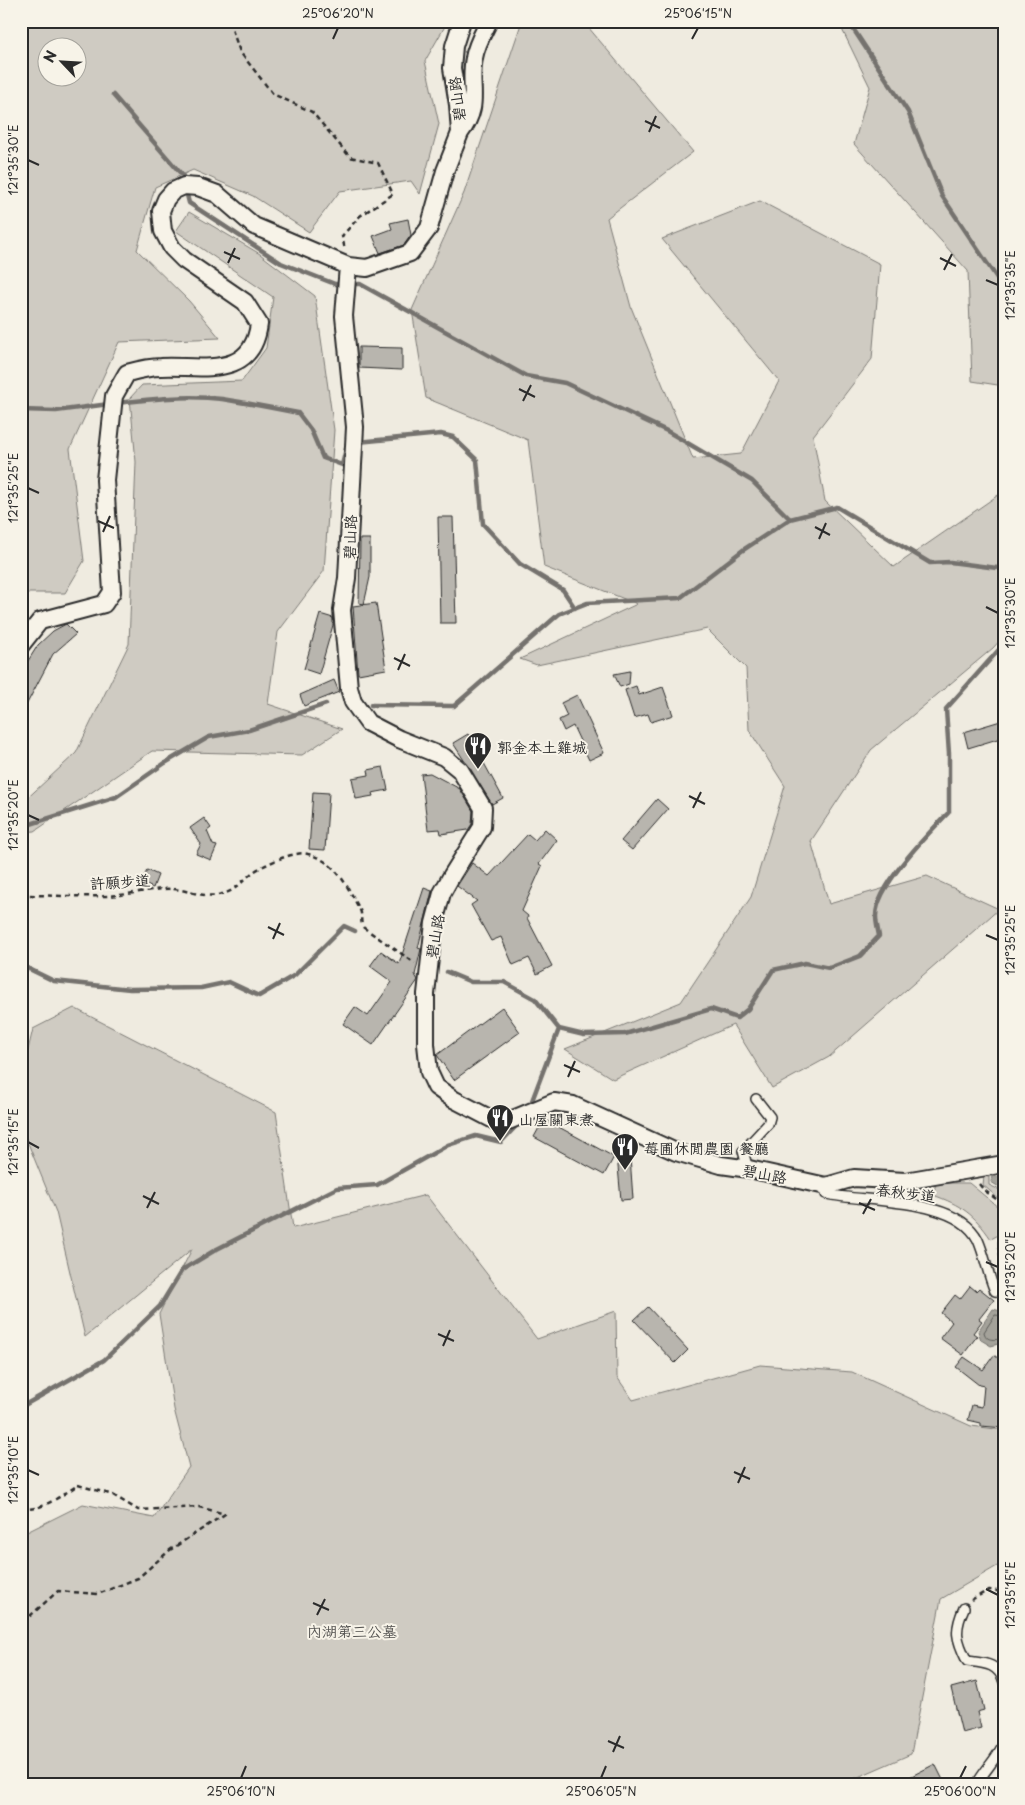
<svg xmlns="http://www.w3.org/2000/svg" width="1025" height="1805" viewBox="0 0 1025 1805" font-family="'Playpen Sans','LXGW WenKai TC',sans-serif">
  <style>
    .green { fill: #cfcbc2; stroke: #7d7b76; fill-rule: evenodd }
    .water { fill: #a4a29a; stroke: #74726e }
    .lines { fill: none; stroke-linecap: round; stroke-linejoin: round }
    .shore { stroke: #5b5b57; stroke-width: 1 }
    .stream { stroke: #74726e; stroke-width: 4.5 }
    .building { fill: #b8b5ae; stroke: #2b2b2b }
    .service-casing { stroke: #2b2b2b; stroke-width: 12 }
    .minor-casing { stroke: #2b2b2b; stroke-width: 20 }
    .path { stroke: #2b2b2b; stroke-width: 2.5; stroke-dasharray: 5 4; stroke-linecap: butt }
    .service { stroke: #f7f3e8; stroke-width: 9 }
    .minor { stroke: #f7f3e8; stroke-width: 16 }
    .ticks { fill: none; stroke: #2b2b2b; stroke-width: 2 }
    .labels { text-anchor: middle; dominant-baseline: central; stroke-width: 4; stroke-linejoin: round; paint-order: stroke }
    .street-label { font-size: 15px; fill: #2b2b2b; stroke: #f7f3e8 }
    .poi-label { font-size: 15px; fill: #2b2b2b; stroke: #f7f3e8; text-anchor: start }
    .park-label { font-size: 15px; fill: #545351; stroke: #f7f3e8 }
    .neatline { fill: none; stroke: #2b2b2b; stroke-width: 2 }
    .ticks-label { font-size: 12px; text-anchor: middle; fill: #2b2b2b }
  </style>
  <rect width="100%" height="100%" fill="#efebe0"/>
  <filter id="ink" filterUnits="userSpaceOnUse"><feTurbulence type="fractalNoise" baseFrequency=".02" numOctaves="2"/><feDisplacementMap in="SourceGraphic" scale="10" xChannelSelector="R" yChannelSelector="G"/><feConvolveMatrix kernelMatrix="1 2 1 2 8 2 1 2 1" color-interpolation-filters="sRGB"/></filter>
  <g filter="url(#ink)">
    <path class="green" d="M 21,21 L 448,21 L 425,61 L 439,124 L 420,194 L 411,181 L 340,191 L 309,232 L 253,196 L 193,170 L 155,187 L 137,250 L 189,301 L 220,338 L 119,342 L 70,449 L 84,561 L 65,593 L 25,593 L 21,562 ZM 48,48 L 78,48 L 78,78 L 48,78 Z
      M 522,21 L 583,21 L 693,152 L 607,218 L 631,307 L 693,459 L 741,454 L 779,381 L 662,239 L 760,201 L 880,264 L 872,359 L 813,436 L 825,501 L 894,567 L 1004,491 L 1004,636 L 993,648 L 871,750 L 811,841 L 829,904 L 927,876 L 999,909 L 829,1057 L 772,1088 L 733,1025 L 613,1079 L 565,1049 L 681,1002 L 751,897 L 785,786 L 749,730 L 746,668 L 707,629 L 537,665 L 520,659 L 637,604 L 544,567 L 528,440 L 426,398 L 412,310 L 464,193 Z
      M 838,21 L 1004,21 L 1004,386 L 972,381 L 968,271 L 854,144 L 870,87 Z
      M 189,212 L 260,254 L 315,296 L 334,430 L 324,571 L 278,632 L 268,704 L 342,729 L 302,755 L 152,751 L 35,831 L 21,832 L 21,804 L 76,753 L 129,644 L 136,462 L 130,398 L 142,385 L 242,381 L 266,348 L 273,297 L 176,231 Z
      M 74,1008 L 276,1112 L 293,1228 L 426,1195 L 537,1339 L 616,1311 L 617,1377 L 633,1400 L 760,1365 L 852,1372 L 971,1426 L 1004,1430 L 1004,1562 L 941,1599 L 911,1754 L 842,1784 L 21,1784 L 21,1535 L 83,1504 L 154,1518 L 189,1467 L 174,1409 L 159,1314 L 192,1249 L 85,1337 L 56,1212 L 21,1126 L 21,1079 L 33,1029 Z
      M 984,1176 L 989,1177 L 989,1185 L 1004,1192 L 1004,1203 L 983,1185 Z
      M 936,1183 L 969,1183 L 1004,1212 L 1004,1232 L 991,1239 C 974,1214 961,1205 933,1195 Z"/>
    <path class="water" d="M 992,1176 L 1004,1178 L 1004,1190 L 991,1182 Z
      M 1004,1238 L 1004,1269 C 999,1261 998,1250 998,1241 Z
      M 993,1309 L 1004,1312 L 1004,1345 L 998,1344 L 991,1346 L 981,1340 L 978,1331 Z"/>
    <g class="lines">
      <path class="shore" d="M 1004,1316 L 995,1315 L 984,1332 C 987,1343 995,1338 1004,1340"/>
      <path class="stream" d="M 848,21 L 908,112 L 942,196 L 1001,284 L 1004,293
        M 113,95 L 183,176 L 185,183
        M 186,191 L 189,203 L 281,263 L 335,284 L 360,284 L 526,376 L 565,383 L 667,431 L 752,481 L 790,519
        M 117,403 C 151,399 187,395 222,399 C 247,403 273,408 298,413 L 311,430 L 323,458 L 342,465 L 347,445
        M 21,410 L 56,411 L 109,404
        M 358,442 L 441,434 L 453,437 L 477,460 L 483,524 L 520,564 L 563,590 L 575,608
        M 371,705 L 454,706 L 559,614 L 587,603 L 680,598 L 743,550 L 790,519 L 837,507 L 930,563 L 950,562 L 997,568 L 1004,565
        M 21,827 L 116,797 L 165,763 L 209,737 L 249,730 L 326,704
        M 21,965 L 54,981 L 130,989 L 201,988 L 229,982 L 259,996 L 295,975 L 344,926 L 355,931
        M 447,972 L 471,982 L 504,982 L 535,999 L 559,1029 L 584,1035 L 625,1034 L 711,1009 L 737,1018 L 748,1009 L 773,970 L 805,963 L 829,968 L 860,956 L 879,936 C 878,930 876,923 876,916 C 876,886 929,833 949,812 L 949,754 L 946,709 L 1004,644
        M 530,1106 L 559,1029
        M 21,1407 L 104,1360 L 160,1306 L 182,1270 L 217,1249 L 337,1188 L 377,1185 L 448,1145 L 476,1136 L 501,1142 L 519,1123"/>
    </g>
    <path class="building" d="M 408,219 L 411,235 L 404,245 L 380,253 L 373,236 L 392,229 L 390,223 Z
      M 359,347 L 402,348 L 402,370 L 359,368 Z
      M 438,517 L 453,517 L 456,623 L 440,623 Z
      M 360,539 L 370,539 L 370,577 L 364,604 L 359,603 Z
      M 376,603 L 386,669 L 358,674 L 353,606 Z
      M 320,614 L 333,618 L 333,625 L 319,674 L 304,669 Z
      M 66,624 L 76,634 L 53,654 L 21,715 L 21,672 L 38,645 L 53,631 Z
      M 630,671 L 629,684 L 620,687 L 614,674 Z
      M 334,680 L 339,692 L 304,706 L 300,695 Z
      M 636,686 L 639,695 L 663,687 L 673,715 L 651,722 L 648,714 L 634,718 L 625,690 Z
      M 577,695 L 604,753 L 589,760 L 573,726 L 564,731 L 559,720 L 567,716 L 561,703 Z
      M 1004,720 L 1004,737 L 968,748 L 964,732 Z
      M 468,734 L 503,798 L 492,804 L 453,743 Z
      M 383,767 L 388,790 L 372,793 L 373,796 L 356,799 L 352,778 L 369,775 L 368,770 Z
      M 430,773 L 460,789 L 473,811 L 472,824 L 468,830 L 441,834 L 440,829 L 428,830 L 421,774 Z
      M 313,792 L 329,793 L 325,850 L 309,849 Z
      M 657,799 L 668,809 L 632,850 L 621,841 Z
      M 204,818 L 211,828 L 207,831 L 213,845 L 217,846 L 211,860 L 196,854 L 201,844 L 190,828 Z
      M 545,829 L 557,840 L 539,864 L 542,866 L 522,911 L 528,916 L 527,918 L 552,966 L 537,974 L 529,958 L 513,965 L 501,937 L 491,941 L 471,905 L 477,901 L 457,886 L 472,863 L 489,876 L 528,834 L 535,840 Z
      M 147,870 L 158,875 L 153,888 L 142,883 Z
      M 424,888 L 432,891 L 418,948 L 421,949 L 415,975 L 418,980 L 373,1045 L 343,1024 L 355,1007 L 368,1016 L 392,982 L 370,966 L 381,951 L 399,964 Z
      M 502,1007 L 520,1032 L 454,1080 L 437,1055 Z
      M 544,1119 L 614,1157 L 604,1175 L 534,1137 Z
      M 629,1143 L 633,1199 L 621,1200 L 616,1144 Z
      M 970,1286 L 976,1291 L 979,1288 L 994,1300 L 979,1319 L 982,1321 L 973,1333 L 977,1336 L 963,1355 L 940,1338 L 952,1322 L 941,1313 L 955,1295 L 960,1299 Z
      M 648,1307 L 688,1350 L 675,1363 L 634,1320 Z
      M 994,1355 L 1004,1363 L 1004,1428 L 981,1426 L 981,1423 L 968,1420 L 972,1405 L 982,1407 L 984,1386 L 979,1385 L 956,1367 L 964,1357 L 983,1370 Z
      M 977,1681 L 984,1710 L 977,1712 L 981,1728 L 962,1733 L 951,1688 Z
      M 935,1764 L 945,1784 L 896,1784 Z"/>
    <g class="lines">
      <defs>
        <path id="service" d="M 748,1169 L 743,1151 L 768,1124 L 770,1117 L 756,1099
          M 826,1186 L 826,1194 C 868,1203 957,1197 978,1240 C 985,1256 988,1275 995,1291 L 1003,1292
          M 964,1608 C 954,1630 956,1639 967,1661 C 983,1663 999,1663 1004,1682
          M 977,1784 C 985,1769 998,1758 1004,1742"/>
        <path id="minor" d="M 460,133 C 482,104 468,88 474,58 C 476,45 483,33 489,21
          M 348,266 L 344,316 L 355,427 L 347,578 L 342,610 L 349,688 L 353,702 L 368,723 L 399,739 L 444,757 L 460,770 L 483,808 L 482,827 L 452,875 L 442,893 L 434,923 L 426,994 L 426,1044 L 429,1072 L 436,1087 L 453,1099 L 501,1124 L 554,1102 L 573,1105 L 676,1152 L 721,1165 L 749,1169 L 826,1186 L 854,1178 L 905,1181 L 1004,1164
          M 21,645 L 40,621 L 104,604 L 112,592 L 105,480 L 114,396 L 127,373 C 138,370 149,367 161,367 C 201,365 252,380 259,324 L 245,302 L 184,260 L 172,248 L 163,231 L 161,211 L 166,199 L 173,191 L 184,186 L 198,187 L 217,194 L 254,226 L 348,266 L 367,268 L 410,253 L 429,228 L 445,171 L 460,133 L 458,105 L 452,68 L 454,46 L 462,21"/>
      </defs>
      <use href="#service" class="service-casing"/>
      <use href="#minor" class="minor-casing"/>
      <path class="path" d="M 229,21 L 240,52 L 273,94 L 312,112 L 350,157 L 378,163 L 393,194 L 360,216 L 342,236 L 345,250
        M 21,895 C 53,895 90,898 120,895 C 138,893 155,888 173,889 C 189,890 205,899 222,894 C 236,891 241,882 252,873 C 263,865 295,850 308,854 C 337,862 347,886 360,910 C 363,916 359,922 364,928 L 415,963
        M 979,1184 L 984,1190 L 1004,1205
        M 21,1508 C 40,1513 63,1494 78,1485 L 113,1495 L 138,1510 L 199,1507 L 225,1514 L 170,1550 L 138,1578 L 98,1594 L 58,1591 L 21,1624
        M 971,1600 L 989,1590 L 1004,1592"/>
      <use href="#service" class="service"/>
      <use href="#minor" class="minor"/>
    </g>
  </g>
  <path class="ticks" d="M 333,39 L 338,28M 692,39 L 698,28M 645,121 L 660,128M 649,132 L 656,116M 28,160 L 39,165M 224,252 L 240,259M 940,258 L 956,266M 228,263 L 235,248M 944,270 L 952,254M 986,280 L 998,285M 519,389 L 535,397M 523,401 L 531,385M 28,488 L 39,493M 98,521 L 114,528M 815,527 L 830,535M 103,532 L 110,516M 819,539 L 826,523M 986,607 L 998,613M 394,658 L 410,666M 398,670 L 405,654M 689,796 L 705,804M 693,808 L 701,792M 28,815 L 39,820M 268,927 L 284,935M 986,935 L 998,940M 273,939 L 280,923M 564,1065 L 580,1072M 568,1077 L 575,1061M 28,1142 L 39,1148M 143,1196 L 159,1204M 859,1203 L 875,1210M 147,1208 L 155,1192M 863,1214 L 871,1199M 986,1262 L 998,1267M 438,1334 L 454,1341M 443,1346 L 450,1330M 28,1470 L 39,1475M 734,1472 L 750,1479M 738,1483 L 745,1467M 986,1589 L 998,1595M 313,1603 L 329,1610M 317,1615 L 325,1599M 608,1741 L 624,1748M 613,1752 L 620,1736M 241,1778 L 246,1766M 601,1778 L 606,1766M 960,1778 L 966,1766"/>
  <defs>
    <symbol id="restaurant-pin" viewBox="-11 -11 22 30"><path d="M0 17L-7.5 6A9.5 9.5 0 1 1 7.5 6Z" fill="#2b2b2b" stroke="#f7f3e8"/><path d="M-5-6h1v4h1v-4h1v4h1v-4h1v5L-1.5 .5V6h-2V.5L-5-1ZM5-6V6H3V1.5H1.5Q1.5-4 5-6Z" fill="#fff"/></symbol>
  </defs>
  <g fill-rule="evenodd">
    <use href="#restaurant-pin" x="462" y="730" width="32" height="43"/>
    <use href="#restaurant-pin" x="484" y="1102" width="32" height="43"/>
    <use href="#restaurant-pin" x="609" y="1131" width="32" height="43"/>
  </g>
  <g class="labels">
    <g class="street-label">
      <text transform="translate(456 99) rotate(-97)">碧山路</text>
      <text transform="translate(349 537) rotate(-88)">碧山路</text>
      <text transform="translate(120 881) rotate(-4)">許願步道</text>
      <text transform="translate(434 936) rotate(-80)">碧山路</text>
      <text transform="translate(765 1173) rotate(11)">碧山路</text>
      <text transform="translate(906 1192) rotate(7)">春秋步道</text>
    </g>
    <g class="poi-label">
      <text x="497" y="746">郭金本土雞城</text>
      <text x="519" y="1118">山屋關東煮</text>
      <text x="644" y="1147">莓圃休閒農園 餐廳</text>
    </g>
    <g class="park-label">
      <text x="352" y="1630">內湖第三公墓</text>
    </g>
  </g>
  <rect width="1025" height="1805" fill="none" stroke="#f7f3e8" stroke-width="55"/>
  <g transform="translate(62 62) rotate(295)"><circle r="24" fill="#f7f3e8" stroke="#a5a39c"/>
  <path d="M0-4L9 19L0 12L-9 19Z" fill="#2b2b2b"/>
  <text y="-8" font-size="14" font-weight="bold" text-anchor="middle" fill="#2b2b2b">N</text>
  </g>
  <rect x="28" y="28" width="970" height="1750" class="neatline"/>
  <g class="ticks-label">
    <text x="338" y="18">25°06'20"N</text>
    <text x="698" y="18">25°06'15"N</text>
    <text transform="translate(14 160) rotate(-90)" y="4">121°35'30"E</text>
    <text transform="translate(1011 285) rotate(-90)" y="4">121°35'35"E</text>
    <text transform="translate(14 488) rotate(-90)" y="4">121°35'25"E</text>
    <text transform="translate(1011 613) rotate(-90)" y="4">121°35'30"E</text>
    <text transform="translate(14 815) rotate(-90)" y="4">121°35'20"E</text>
    <text transform="translate(1011 940) rotate(-90)" y="4">121°35'25"E</text>
    <text transform="translate(14 1142) rotate(-90)" y="4">121°35'15"E</text>
    <text transform="translate(1011 1267) rotate(-90)" y="4">121°35'20"E</text>
    <text transform="translate(14 1470) rotate(-90)" y="4">121°35'10"E</text>
    <text transform="translate(1011 1595) rotate(-90)" y="4">121°35'15"E</text>
    <text x="241" y="1796">25°06'10"N</text>
    <text x="601" y="1796">25°06'05"N</text>
    <text x="960" y="1796">25°06'00"N</text>
  </g>
</svg>
